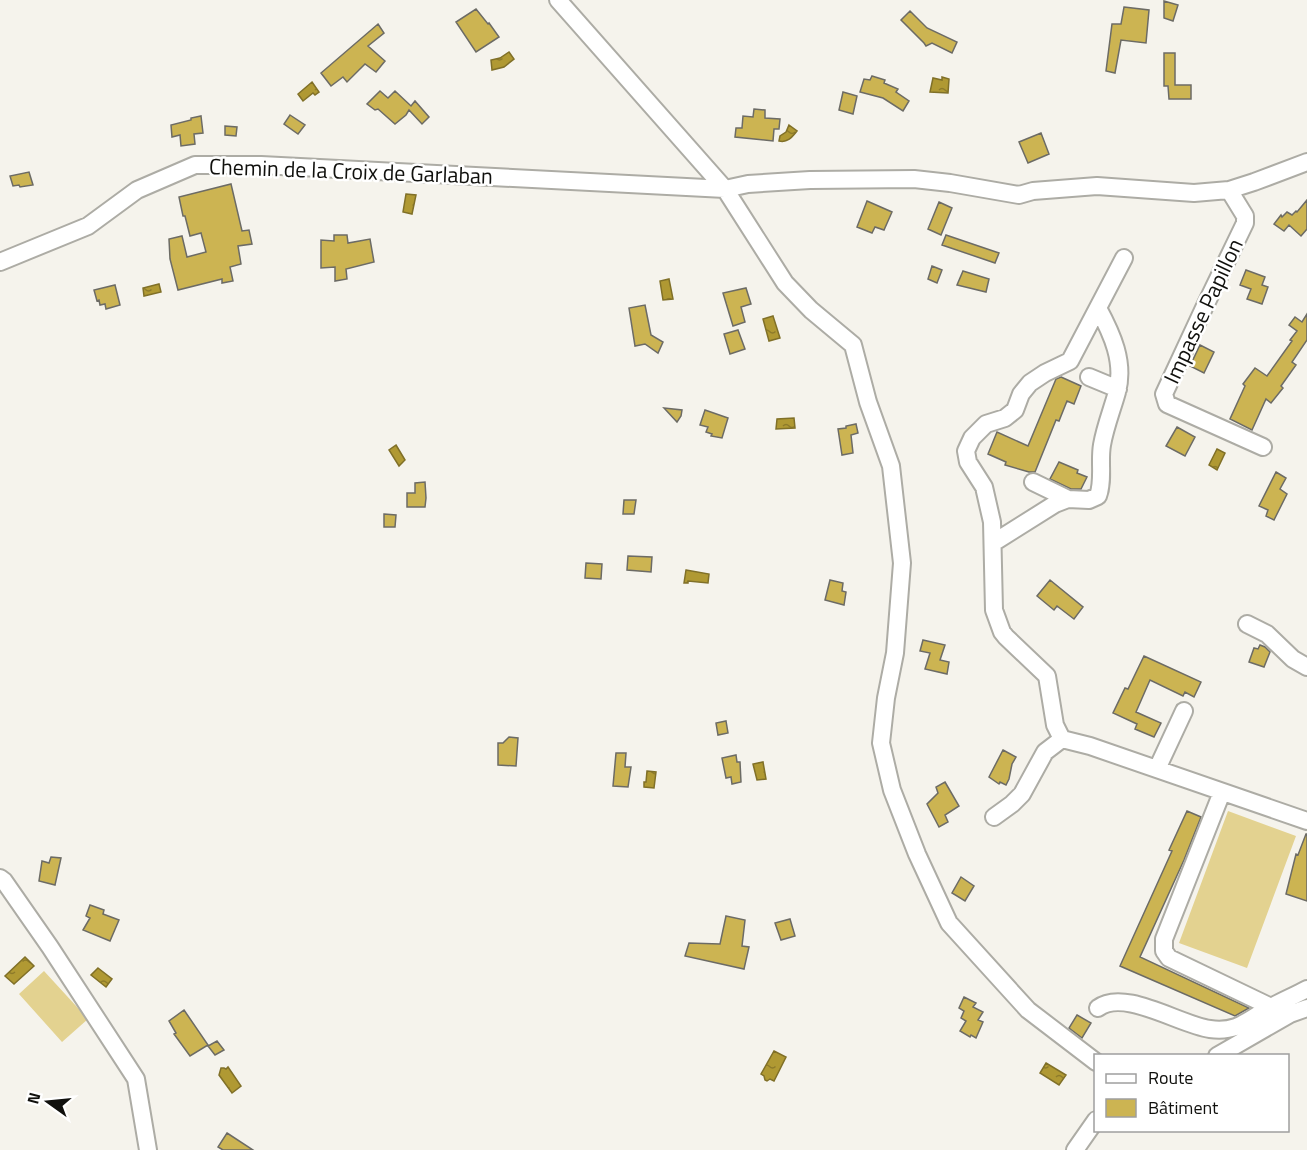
<svg xmlns="http://www.w3.org/2000/svg" width="1307" height="1150" viewBox="0 0 1307 1150" font-family="'Titillium Web',sans-serif">
  <style>
    .grass { fill: #e3d290 }
    .water { fill: url(#water-ripples); stroke: #807028; stroke-width: 1.5 }
    .building { fill: #ccb452; stroke: #6c6b65; stroke-width: 1.5 }
    .lines { fill: none; stroke-linecap: round; stroke-linejoin: round }
    .minor-casing { stroke: #adaca5; stroke-width: 20 }
    .minor { stroke: #fff; stroke-width: 16 }
    .labels { text-anchor: middle; dominant-baseline: central; stroke-width: 5; stroke-linejoin: round; paint-order: stroke }
    .street-label { font-size: 22px; fill: #10100d; stroke: #fff }
  </style>
  <defs>
    <pattern id="water-ripples" width="26" height="14" patternUnits="userSpaceOnUse" patternTransform="scale(1.5)"><rect width="26" height="14" fill="#b09933"/><path d="M2 4q2-2 4 0t4 0M15 11q2-2 4 0t4 0" fill="none" stroke="#8e7b2a"/></pattern>
  </defs>
  <rect width="100%" height="100%" fill="#f5f3ec"/>
  <path class="grass" d="M 1228,811 L 1296,836 L 1247,968 L 1179,943 Z
    M 44,971 L 88,1019 L 62,1042 L 19,994 Z"/>
  <path class="water" d="M 509,52 L 514,59 L 504,67 L 492,70 L 491,60 L 500,58 Z
    M 942,77 L 949,79 L 948,93 L 930,92 L 933,78 L 942,80 Z
    M 312,82 L 319,92 L 315,95 L 313,93 L 303,101 L 298,94 Z
    M 789,125 L 797,131 C 792,137 788,143 779,141 L 780,136 L 786,132 Z
    M 406,194 L 416,195 L 412,214 L 403,212 Z
    M 669,279 L 673,299 L 663,300 L 660,281 Z
    M 159,284 L 161,292 L 144,296 L 143,288 Z
    M 773,316 L 780,338 L 769,341 L 763,319 Z
    M 794,418 L 795,428 L 776,429 L 777,419 Z
    M 396,445 L 405,460 L 399,466 L 389,450 Z
    M 1217,449 L 1225,453 L 1217,470 L 1209,465 Z
    M 686,570 L 709,574 L 708,583 L 688,581 L 688,583 L 684,583 Z
    M 763,762 L 766,779 L 757,780 L 753,764 Z
    M 647,771 L 656,772 L 654,788 L 644,787 L 644,782 L 646,782 Z
    M 25,957 L 34,966 L 14,984 L 5,976 Z
    M 98,968 L 112,979 L 106,987 L 91,975 Z
    M 774,1051 L 786,1057 L 774,1081 L 770,1079 L 767,1081 L 765,1080 L 764,1076 L 761,1074 Z
    M 1046,1063 L 1066,1075 L 1059,1085 L 1040,1073 Z
    M 228,1067 L 241,1086 L 232,1093 L 219,1075 L 221,1068 L 224,1068 L 226,1069 Z"/>
  <path class="building" d="M 1164,1 L 1178,5 L 1173,21 L 1164,18 Z
    M 1124,7 L 1149,10 L 1146,43 L 1121,40 L 1115,73 L 1106,71 L 1112,24 L 1121,24 Z
    M 476,9 L 488,24 L 489,23 L 499,37 L 476,52 L 456,22 Z
    M 910,11 L 927,28 L 957,42 L 952,53 L 932,43 L 926,46 L 924,43 L 901,20 Z
    M 378,24 L 384,33 L 368,46 L 385,61 L 376,72 L 365,64 L 347,82 L 343,77 L 331,86 L 321,73 Z
    M 1164,53 L 1175,53 L 1175,85 L 1191,85 L 1191,99 L 1169,99 L 1168,86 L 1164,86 Z
    M 872,76 L 885,80 L 884,83 L 898,89 L 896,92 L 909,101 L 903,111 L 883,98 L 860,92 L 864,79 L 870,80 Z
    M 380,91 L 388,98 L 395,91 L 411,106 L 415,101 L 429,117 L 422,124 L 409,110 L 406,115 L 395,124 L 378,109 L 375,110 L 367,104 Z
    M 843,92 L 857,96 L 853,114 L 839,110 Z
    M 754,109 L 765,110 L 765,118 L 780,119 L 779,129 L 774,129 L 773,141 L 735,137 L 736,128 L 742,128 L 743,116 L 753,117 Z
    M 290,115 L 305,125 L 298,134 L 284,124 Z
    M 201,116 L 203,133 L 194,134 L 195,144 L 181,146 L 180,135 L 172,137 L 171,125 L 191,120 L 191,118 Z
    M 225,126 L 237,127 L 236,136 L 225,135 Z
    M 1041,133 L 1049,154 L 1028,163 L 1019,142 Z
    M 29,172 L 33,185 L 20,187 L 19,185 L 13,186 L 10,176 Z
    M 231,184 L 242,231 L 249,230 L 252,244 L 238,246 L 241,264 L 230,267 L 233,281 L 222,283 L 222,279 L 178,290 L 170,259 L 169,239 L 182,236 L 187,257 L 206,252 L 201,233 L 190,236 L 185,216 L 183,216 L 179,197 Z
    M 1307,200 L 1307,229 L 1301,236 L 1289,225 L 1284,231 L 1274,224 L 1281,215 L 1282,217 L 1287,212 L 1292,215 L 1296,211 L 1297,212 Z
    M 867,201 L 892,212 L 884,230 L 875,227 L 872,233 L 857,227 Z
    M 939,202 L 952,208 L 941,235 L 928,229 Z
    M 334,235 L 347,235 L 348,243 L 370,239 L 374,262 L 346,269 L 347,279 L 335,281 L 335,267 L 321,268 L 321,240 L 334,241 Z
    M 946,235 L 999,253 L 995,263 L 942,245 Z
    M 932,266 L 942,270 L 937,283 L 928,279 Z
    M 1246,270 L 1265,277 L 1262,285 L 1268,287 L 1262,304 L 1247,299 L 1251,289 L 1240,285 Z
    M 963,271 L 989,279 L 986,292 L 957,285 Z
    M 115,285 L 120,305 L 106,309 L 105,304 L 100,305 L 99,300 L 97,301 L 94,290 Z
    M 746,288 L 751,304 L 741,307 L 745,322 L 733,326 L 723,293 Z
    M 645,305 L 651,335 L 663,342 L 658,353 L 645,344 L 635,346 L 629,308 Z
    M 1307,314 L 1307,340 L 1292,362 L 1296,365 L 1281,386 L 1283,388 L 1271,403 L 1266,399 L 1252,430 L 1230,419 L 1245,386 L 1243,384 L 1255,368 L 1267,376 L 1292,341 L 1290,340 L 1297,331 L 1289,325 L 1295,317 L 1302,322 Z
    M 738,330 L 745,349 L 730,354 L 724,334 Z
    M 1200,345 L 1214,352 L 1204,373 L 1190,366 Z
    M 1061,377 L 1081,386 L 1074,404 L 1067,401 L 1059,421 L 1056,420 L 1035,472 L 1029,472 L 1005,465 L 1006,462 L 988,454 L 997,432 L 1028,446 L 1056,379 Z
    M 664,408 L 682,410 L 681,416 L 677,422 Z
    M 705,410 L 728,418 L 722,438 L 711,436 L 712,434 L 706,432 L 708,427 L 700,425 Z
    M 856,424 L 858,433 L 851,435 L 853,453 L 842,455 L 838,429 L 846,428 L 846,426 Z
    M 1177,427 L 1195,437 L 1185,456 L 1166,446 Z
    M 1059,462 L 1078,470 L 1077,473 L 1087,477 L 1081,489 L 1071,489 L 1050,479 Z
    M 1276,472 L 1286,478 L 1280,489 L 1287,494 L 1274,520 L 1266,516 L 1268,510 L 1259,506 Z
    M 425,482 L 426,498 L 425,507 L 407,507 L 407,493 L 415,493 L 415,483 Z
    M 624,500 L 636,500 L 634,514 L 623,514 Z
    M 384,514 L 396,515 L 395,527 L 384,527 Z
    M 628,556 L 652,557 L 651,572 L 627,570 Z
    M 586,563 L 602,564 L 601,579 L 585,578 Z
    M 830,580 L 843,583 L 842,591 L 846,592 L 844,605 L 825,600 Z
    M 1050,580 L 1083,607 L 1074,619 L 1057,606 L 1054,610 L 1037,596 Z
    M 923,640 L 945,645 L 940,660 L 949,662 L 947,674 L 925,669 L 930,653 L 920,651 Z
    M 1260,645 L 1265,647 L 1270,652 L 1264,667 L 1249,662 L 1254,648 L 1258,649 Z
    M 1144,656 L 1201,682 L 1194,697 L 1185,692 L 1183,696 L 1150,680 L 1136,712 L 1161,723 L 1154,737 L 1135,729 L 1137,724 L 1113,713 L 1125,688 L 1128,689 Z
    M 726,721 L 728,733 L 718,735 L 716,723 Z
    M 509,737 L 518,738 L 516,766 L 498,765 L 498,743 L 503,743 Z
    M 1003,750 L 1016,757 L 1012,764 L 1009,779 L 1006,785 L 1000,782 L 999,784 L 989,777 Z
    M 616,753 L 626,753 L 625,767 L 631,767 L 628,787 L 613,786 Z
    M 736,755 L 737,762 L 740,762 L 741,782 L 732,784 L 731,777 L 726,778 L 722,758 Z
    M 945,782 L 959,806 L 945,815 L 948,822 L 939,827 L 927,804 L 938,793 L 936,787 Z
    M 1187,811 L 1201,817 L 1184,860 L 1140,957 L 1249,1008 L 1235,1016 L 1120,966 L 1172,851 L 1169,850 Z
    M 1306,834 L 1307,834 L 1307,901 L 1286,894 L 1296,854 L 1298,855 Z
    M 51,857 L 61,858 L 55,885 L 39,881 L 42,861 L 49,863 Z
    M 961,877 L 974,886 L 965,901 L 952,893 Z
    M 90,905 L 104,910 L 103,914 L 119,920 L 110,941 L 83,930 L 90,918 L 86,916 Z
    M 726,916 L 745,920 L 742,946 L 749,947 L 744,969 L 685,956 L 689,943 L 720,944 Z
    M 790,919 L 795,936 L 781,940 L 775,923 Z
    M 964,997 L 976,1003 L 973,1007 L 983,1012 L 978,1020 L 983,1022 L 976,1038 L 971,1035 L 970,1037 L 960,1031 L 966,1021 L 961,1018 L 964,1011 L 959,1008 Z
    M 184,1010 L 208,1045 L 190,1056 L 174,1034 L 176,1033 L 169,1021 Z
    M 1077,1015 L 1091,1023 L 1082,1038 L 1069,1028 Z
    M 217,1041 L 224,1050 L 215,1055 L 208,1046 Z
    M 227,1133 L 253,1150 L 223,1150 L 218,1147 Z"/>
  <g class="lines">
    <defs>
      <path id="minor" d="M 558,0 L 725,189 L 785,283 L 811,310 L 853,345 L 868,402 L 891,466 L 902,563 L 895,653 L 886,698 L 881,743 L 892,790 L 917,854 L 949,923 L 1028,1010 L 1096,1062
        M 1229,190 L 1245,216 L 1245,223 L 1204,308 L 1164,394 L 1167,404 L 1263,447
        M 1124,258 L 1070,361 L 1045,373 L 1030,383 L 1021,394 L 1015,410 L 1005,418 L 986,424 L 972,438 L 966,451 L 968,462 L 984,487 L 992,522 L 994,610 L 1002,632 L 1006,637 L 1047,676 L 1055,725 L 1062,739 L 1090,746 L 1307,821
        M 0,262 L 88,226 L 137,190 L 195,165 L 261,165 L 725,189 L 748,184 L 810,180 L 914,179 L 950,183 L 1019,195 L 1033,191 L 1097,186 L 1194,193 L 1229,190 L 1254,182 L 1307,162
        M 1089,377 L 1118,389
        M 1033,482 L 1068,499
        M 993,543 L 1055,504 L 1068,499 L 1089,500 L 1098,496 C 1104,480 1099,462 1102,445 C 1105,427 1112,410 1117,392 C 1125,362 1112,334 1098,308
        M 1247,624 L 1267,634 L 1293,659 L 1307,667
        M 1157,769 L 1184,711
        M 1222,792 L 1164,939 L 1164,951 L 1169,958 L 1271,1007
        M 994,817 L 1012,804 L 1022,794 L 1045,752 L 1062,739
        M 0,878 L 4,881 L 50,947 L 136,1079 L 148,1150
        M 1098,1008 C 1124,988 1180,1025 1210,1029 C 1240,1033 1249,1018 1273,1006 C 1284,1000 1296,995 1307,989
        M 1217,1056 L 1290,1014 L 1307,1008
        M 1075,1150 L 1096,1120"/>
    </defs>
    <use href="#minor" class="minor-casing"/>
    <use href="#minor" class="minor"/>
  </g>
  <g class="labels">
    <g class="street-label">
      <text transform="translate(351 171) rotate(2)">Chemin de la Croix de Garlaban</text>
      <text transform="translate(1203 311) rotate(-65)">Impasse Papillon</text>
    </g>
  </g>
  <rect x="1094" y="1054" width="195" height="78" fill="#ffffff" stroke="#9f9f9e" stroke-width="1.5"/>
  <rect x="1106" y="1074" width="30" height="9" fill="#ffffff" stroke="#9f9f9e" stroke-width="1.5"/>
  <text x="1148" y="1084" font-size="18" fill="#10100d">Route</text>
  <rect x="1106" y="1099" width="30" height="18" fill="#ccb452" stroke="#9f9f9e" stroke-width="1.5"/>
  <text x="1148" y="1114" font-size="18" fill="#10100d">Bâtiment</text>
  <g transform="translate(48 1102) rotate(285)" stroke="#ffffff" stroke-width="4.5" paint-order="stroke">
  <path d="M0-4.5L10 22L0 15L-10 22Z" fill="#10100d"/>
  <text y="-9" font-size="16" font-weight="bold" text-anchor="middle" fill="#10100d">N</text>
  </g>
</svg>
